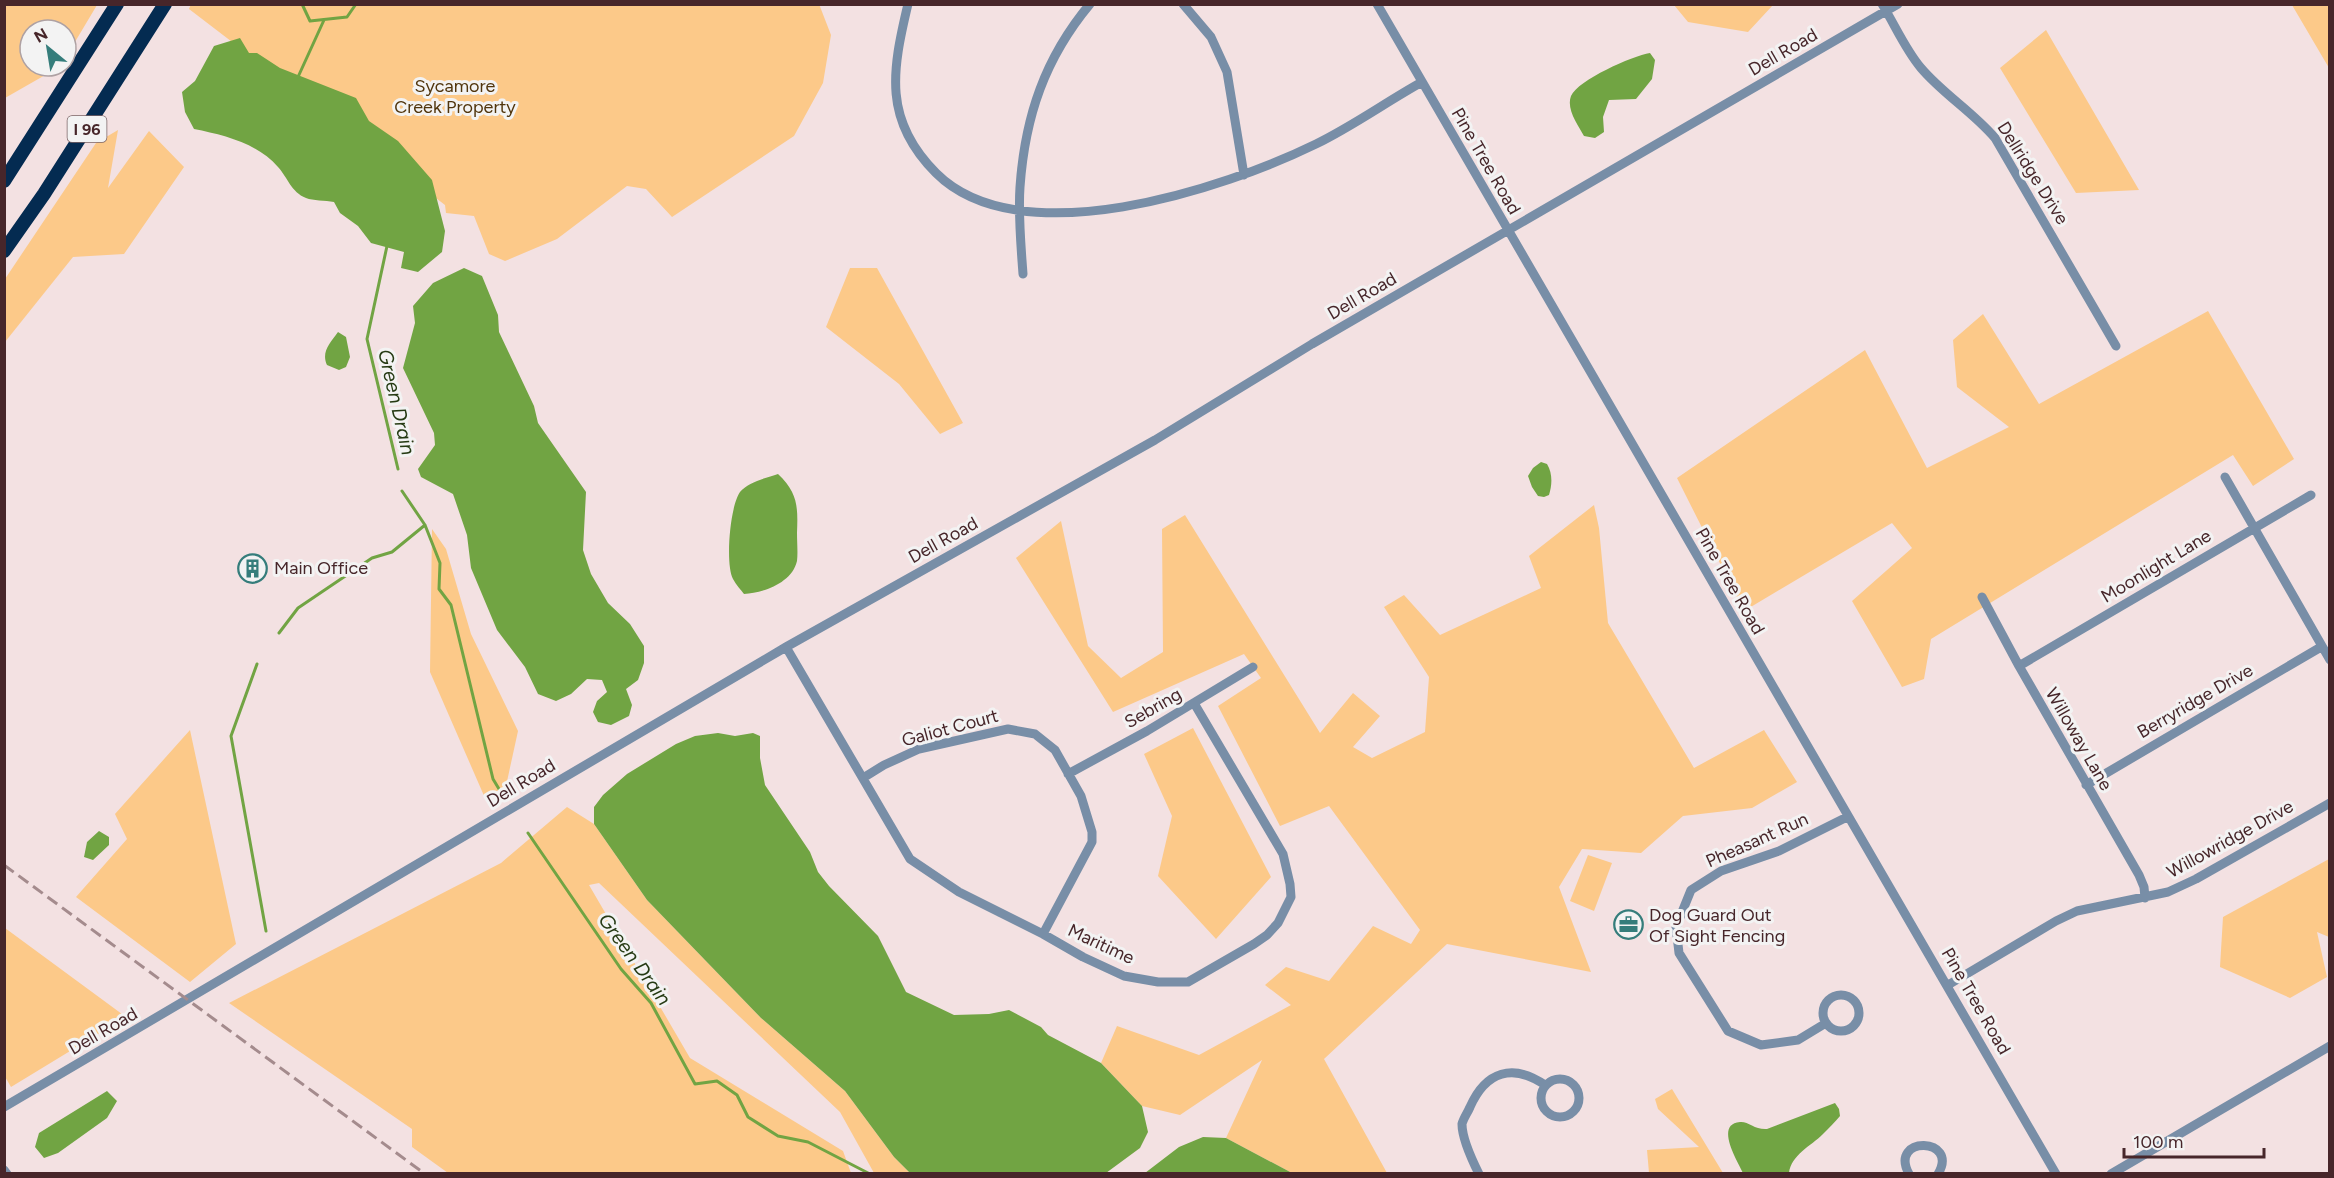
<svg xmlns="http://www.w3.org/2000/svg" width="2334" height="1178" viewBox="0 0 2334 1178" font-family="Figtree,sans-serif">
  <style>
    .green { fill: #fcc989 }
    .water { fill: #71a443 }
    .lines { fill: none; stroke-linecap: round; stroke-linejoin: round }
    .stream { stroke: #71a443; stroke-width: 3 }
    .minor { stroke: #788ea7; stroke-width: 9 }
    .highway { stroke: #042b51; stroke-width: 14 }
    .rail { stroke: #a48b8d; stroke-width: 3; stroke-dasharray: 12 6; stroke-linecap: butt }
    .labels { text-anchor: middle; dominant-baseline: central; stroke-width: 6; stroke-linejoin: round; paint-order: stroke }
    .shield { fill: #f3f3f3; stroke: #7b6466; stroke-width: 1.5 }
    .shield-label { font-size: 16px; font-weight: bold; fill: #47262a }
    .street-label { font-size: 18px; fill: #47262a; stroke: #f3f3f3 }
    .park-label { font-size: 18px; fill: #51350c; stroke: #f3f3f3 }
    .poi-label { font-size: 18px; fill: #47262a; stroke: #f3f3f3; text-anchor: start }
    .water-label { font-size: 20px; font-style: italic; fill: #263b14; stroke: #f3f3f3 }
  </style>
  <rect width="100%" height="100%" fill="#f3e1e2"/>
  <path class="green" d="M 191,4 L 819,4 L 831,35 L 823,83 L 794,136 L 672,217 L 646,189 L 627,186 L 557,239 L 505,261 L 489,254 L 474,216 L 446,213 L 445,205 L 189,9 Z
    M 4,5 L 97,5 L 66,57 L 66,30 L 30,30 L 30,66 L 61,66 L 5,98 Z
    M 1674,5 L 1773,5 L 1748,32 L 1688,22 Z
    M 2292,5 L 2329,5 L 2329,68 Z
    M 2046,30 L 2139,190 L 2076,193 L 2000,68 Z
    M 118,130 L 108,188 L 149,131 L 184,167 L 124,254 L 73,257 L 5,342 L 5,279 L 96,143 Z
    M 850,268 L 877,268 L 963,423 L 940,434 L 899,384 L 826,327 Z
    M 2208,311 L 2294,459 L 2253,486 L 2233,455 L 1931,639 L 1924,679 L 1902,687 L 1852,601 L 1912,548 L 1892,523 L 1744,611 L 1677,478 L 1865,350 L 1927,468 L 2009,427 L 1957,387 L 1953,340 L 1983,314 L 2039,404 Z
    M 1594,505 L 1599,528 L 1608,623 L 1694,768 L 1764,730 L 1797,782 L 1752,808 L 1683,816 L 1641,853 L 1582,849 L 1559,887 L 1591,972 L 1447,944 L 1324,1059 L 1387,1173 L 1292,1173 L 1226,1138 L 1262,1060 L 1180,1115 L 1142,1106 L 1101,1063 L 1117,1026 L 1199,1055 L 1291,1005 L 1265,985 L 1286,967 L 1329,981 L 1373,926 L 1411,944 L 1420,930 L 1329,806 L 1280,826 L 1218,706 L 1261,678 L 1244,654 L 1113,712 L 1016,558 L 1061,521 L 1088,646 L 1121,678 L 1163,652 L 1162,529 L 1185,515 L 1320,733 L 1353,693 L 1380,716 L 1353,747 L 1372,758 L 1425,732 L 1429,677 L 1384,607 L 1404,595 L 1440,635 L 1541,588 L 1529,556 Z
    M 432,529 L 446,549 L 471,634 L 518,731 L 506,786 L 485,798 L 430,672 Z
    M 1193,728 L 1271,877 L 1216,939 L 1158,876 L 1172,816 L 1144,754 Z
    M 190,730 L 236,944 L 190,982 L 76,897 L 127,839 L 115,814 Z
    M 567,807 L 594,824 L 647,900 L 761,1018 L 845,1091 L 894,1157 L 910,1173 L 874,1173 L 840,1112 L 599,883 L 589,885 L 690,1058 L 843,1151 L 851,1173 L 448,1173 L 412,1147 L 412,1129 L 229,1003 L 501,863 Z
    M 1588,855 L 1612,863 L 1594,911 L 1570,901 Z
    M 2329,859 L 2329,937 L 2317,932 L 2327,977 L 2290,998 L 2220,967 L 2223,917 Z
    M 5,928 L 126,1017 L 11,1087 L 4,1075 Z
    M 1672,1089 L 1723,1173 L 1649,1173 L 1647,1150 L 1699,1147 L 1658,1109 L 1655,1099 Z"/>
  <path class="water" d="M 240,38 L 249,53 L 257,53 L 280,68 L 356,98 L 369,121 L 398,141 L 432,180 L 445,231 L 442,252 L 418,272 L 401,268 L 404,252 L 371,243 L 358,226 L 340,213 L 334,202 C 325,200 313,201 306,198 C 291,192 288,178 278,167 C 257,143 224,135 194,129 L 185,112 L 182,92 L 195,81 L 214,46 Z
    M 1650,53 L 1655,60 L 1652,79 L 1636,99 L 1609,100 L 1603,117 L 1604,132 L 1595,138 L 1584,136 C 1578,125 1566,109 1571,96 C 1578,80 1632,56 1650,53 Z
    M 464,268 L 482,276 L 498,315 L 499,332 L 534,406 L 538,423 L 586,492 L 583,550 L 591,574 L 608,603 L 630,624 L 644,646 L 644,663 L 638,680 L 626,689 L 632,705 L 629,716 L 611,725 L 598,722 L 593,712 L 597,701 L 607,692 L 602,680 L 587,679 L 571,694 L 556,701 L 538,694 L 525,667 L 497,630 L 471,568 L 467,535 L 453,494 L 421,477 L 418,469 L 435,445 L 434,433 L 403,368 L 415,323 L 413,306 L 433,283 Z
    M 338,332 L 346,337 L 350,357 L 346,367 L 339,370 L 327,365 C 321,352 330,343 338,332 Z
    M 1541,462 L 1547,464 C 1553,474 1552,485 1549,495 L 1544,497 L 1538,496 L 1532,487 L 1528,476 L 1533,468 Z
    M 778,474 C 798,493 798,507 797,533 C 797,542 798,553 797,561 C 792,583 763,593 744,594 C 741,590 736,585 733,579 C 725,564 730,506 740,492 C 748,482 766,478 778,474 Z
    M 718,733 L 735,736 L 753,733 L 760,736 L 760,758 L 765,785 L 810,852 L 818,872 L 829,886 L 878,936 L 906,992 L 954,1015 L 989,1014 L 1009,1010 L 1041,1027 L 1048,1035 L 1101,1063 L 1142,1106 L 1148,1132 L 1140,1148 L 1106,1173 L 910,1173 L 894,1157 L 845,1091 L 761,1018 L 647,900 L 594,824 L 594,807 L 603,795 L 627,774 L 676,744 L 695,736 Z
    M 99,831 L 109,837 L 109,845 L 93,860 L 84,857 L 87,842 Z
    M 107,1091 L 117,1101 L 107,1118 L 58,1153 L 44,1158 L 35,1147 L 39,1133 Z
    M 1835,1103 L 1839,1109 L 1840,1116 C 1835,1122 1829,1128 1823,1134 C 1811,1146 1791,1155 1789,1173 L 1743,1173 C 1738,1162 1714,1124 1740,1122 C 1748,1121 1755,1130 1767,1129 Z
    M 1203,1137 L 1226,1138 L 1292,1173 L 1145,1173 L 1179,1147 Z"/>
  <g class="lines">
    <path class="stream" d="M 302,4 L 310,21 L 347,17 L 356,4
      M 298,77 L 324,20
      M 387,246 L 367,339 L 398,469
      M 402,491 L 425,525 L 440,563 L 439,589 L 451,605 L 493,779 L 502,794
      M 279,633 L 298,608 L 372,558 L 392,552 L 425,525
      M 257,664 L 231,736 L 266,931
      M 528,833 L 621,969 L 651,1003 L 695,1084 L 717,1081 L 737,1095 L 748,1117 L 778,1136 L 808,1142 L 870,1174"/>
    <path class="minor" d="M 908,4 C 892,71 883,120 936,173 C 1020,257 1224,189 1316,144 C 1353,126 1386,102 1422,82
      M 1183,4 L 1211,37 L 1227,72 L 1244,175
      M 1377,4 L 2056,1174
      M 1882,4 C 1895,25 1905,49 1921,68 C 1943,94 1973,112 1995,138 L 2116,346
      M 1023,274 C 1021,246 1018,215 1020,187 C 1025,116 1045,58 1090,4
      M 2225,477 L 2330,660
      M 1982,597 L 2019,666 L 2139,875 L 2144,887 L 2145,898
      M 786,647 L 910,859 L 959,892 L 1043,934 L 1083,957 L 1124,976 L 1158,982 L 1188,982 L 1254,944 L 1267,935 L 1278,923 L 1291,897 L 1290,884 L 1283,854 L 1194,703
      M 2019,666 L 2311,495
      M 1068,774 L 1147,731 L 1253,667
      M 863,778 L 884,765 L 919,749 L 1008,729 L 1035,734 L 1055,750 L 1081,796 L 1092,832 L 1092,842 L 1043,934
      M 2086,785 L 2321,647
      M 1948,985 L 2056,921 L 2077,911 L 2168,892 L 2196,879 L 2330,803
      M1823 1013a18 18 0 1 1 36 0a18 18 0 1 1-36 0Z
      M 1826,1023 L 1798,1040 L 1761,1045 L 1728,1031 L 1679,953 L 1676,927 L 1691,890 L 1721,871 L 1779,851 L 1847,817
      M1541 1098a19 19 0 1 1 38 0a19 19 0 1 1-38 0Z
      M 4,1107 L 786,647 L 1155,440 L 1312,344 L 1898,4
      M 4,1170 L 7,1174
      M 1479,1174 C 1473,1162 1462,1138 1462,1124 C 1463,1119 1468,1112 1470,1107 C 1486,1071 1513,1063 1545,1085
      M 1909,1174 C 1888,1135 1960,1137 1938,1174
      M 2111,1174 L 2330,1046"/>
    <path class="highway" d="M 4,181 L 117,4
      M 4,251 L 44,194 L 165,4"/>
    <path class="rail" d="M 4,865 L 425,1174"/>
  </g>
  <defs>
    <symbol id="building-ring" viewBox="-11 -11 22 22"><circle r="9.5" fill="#f3f3f3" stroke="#357d7b" stroke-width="1.5"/><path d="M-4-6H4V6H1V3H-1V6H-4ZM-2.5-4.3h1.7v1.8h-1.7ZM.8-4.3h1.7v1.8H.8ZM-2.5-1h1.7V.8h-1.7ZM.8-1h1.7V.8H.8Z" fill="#357d7b"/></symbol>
    <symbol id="office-ring" viewBox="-11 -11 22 22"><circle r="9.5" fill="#f3f3f3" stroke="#357d7b" stroke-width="1.5"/><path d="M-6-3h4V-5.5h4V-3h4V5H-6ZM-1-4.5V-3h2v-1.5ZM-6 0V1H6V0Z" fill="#357d7b"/></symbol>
  </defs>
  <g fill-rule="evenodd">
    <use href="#building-ring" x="236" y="552" width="33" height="33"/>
    <use href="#office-ring" x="1612" y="908" width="33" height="33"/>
  </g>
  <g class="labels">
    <rect class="shield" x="67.5" y="116" width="39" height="26" rx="4.5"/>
    <g class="shield-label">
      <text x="87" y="129">I 96</text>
    </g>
    <g class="street-label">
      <text transform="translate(1783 52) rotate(-30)">Dell Road</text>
      <text transform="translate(1486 161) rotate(60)">Pine Tree Road</text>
      <text transform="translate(2033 173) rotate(58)">Dellridge Drive</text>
      <text transform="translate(1362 296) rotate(-30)">Dell Road</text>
      <text transform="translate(943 540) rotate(-29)">Dell Road</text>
      <text transform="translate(2156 566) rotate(-31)">Moonlight Lane</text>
      <text transform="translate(1730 581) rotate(60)">Pine Tree Road</text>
      <text transform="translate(2195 701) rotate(-30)">Berryridge Drive</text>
      <text transform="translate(1153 708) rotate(-30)">Sebring</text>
      <text transform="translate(950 728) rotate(-15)">Galiot Court</text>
      <text transform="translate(2079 739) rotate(60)">Willoway Lane</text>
      <text transform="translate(521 783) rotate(-31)">Dell Road</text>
      <text transform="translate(2230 839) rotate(-29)">Willowridge Drive</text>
      <text transform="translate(1757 840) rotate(-24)">Pheasant Run</text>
      <text transform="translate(1101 944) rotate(25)">Maritime</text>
      <text transform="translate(1976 1001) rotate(60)">Pine Tree Road</text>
      <text transform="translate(103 1031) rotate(-30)">Dell Road</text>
    </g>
    <g class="park-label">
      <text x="455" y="86">Sycamore<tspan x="455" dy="21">Creek Property</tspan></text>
    </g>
    <g class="poi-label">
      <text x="274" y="568">Main Office</text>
      <text x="1649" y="915">Dog Guard Out<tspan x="1649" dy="21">Of Sight Fencing</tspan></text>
    </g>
    <g class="water-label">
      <text transform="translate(397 402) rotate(77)">Green Drain</text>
      <text transform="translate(635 959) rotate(54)">Green Drain</text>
    </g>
  </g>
  <rect width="2334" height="1178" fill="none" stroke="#47262a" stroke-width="12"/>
  <g transform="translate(48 48) rotate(330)"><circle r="28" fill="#f3f3f3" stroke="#aea1a3" stroke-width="1.5"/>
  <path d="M0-4.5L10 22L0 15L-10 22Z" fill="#357d7b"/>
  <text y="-9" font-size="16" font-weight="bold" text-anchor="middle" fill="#47262a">N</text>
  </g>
  <path d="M2124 1148v9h140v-9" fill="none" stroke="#47262a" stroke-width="3"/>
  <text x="2133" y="1148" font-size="18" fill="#47262a" stroke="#f3f3f3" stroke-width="4.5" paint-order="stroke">100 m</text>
</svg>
